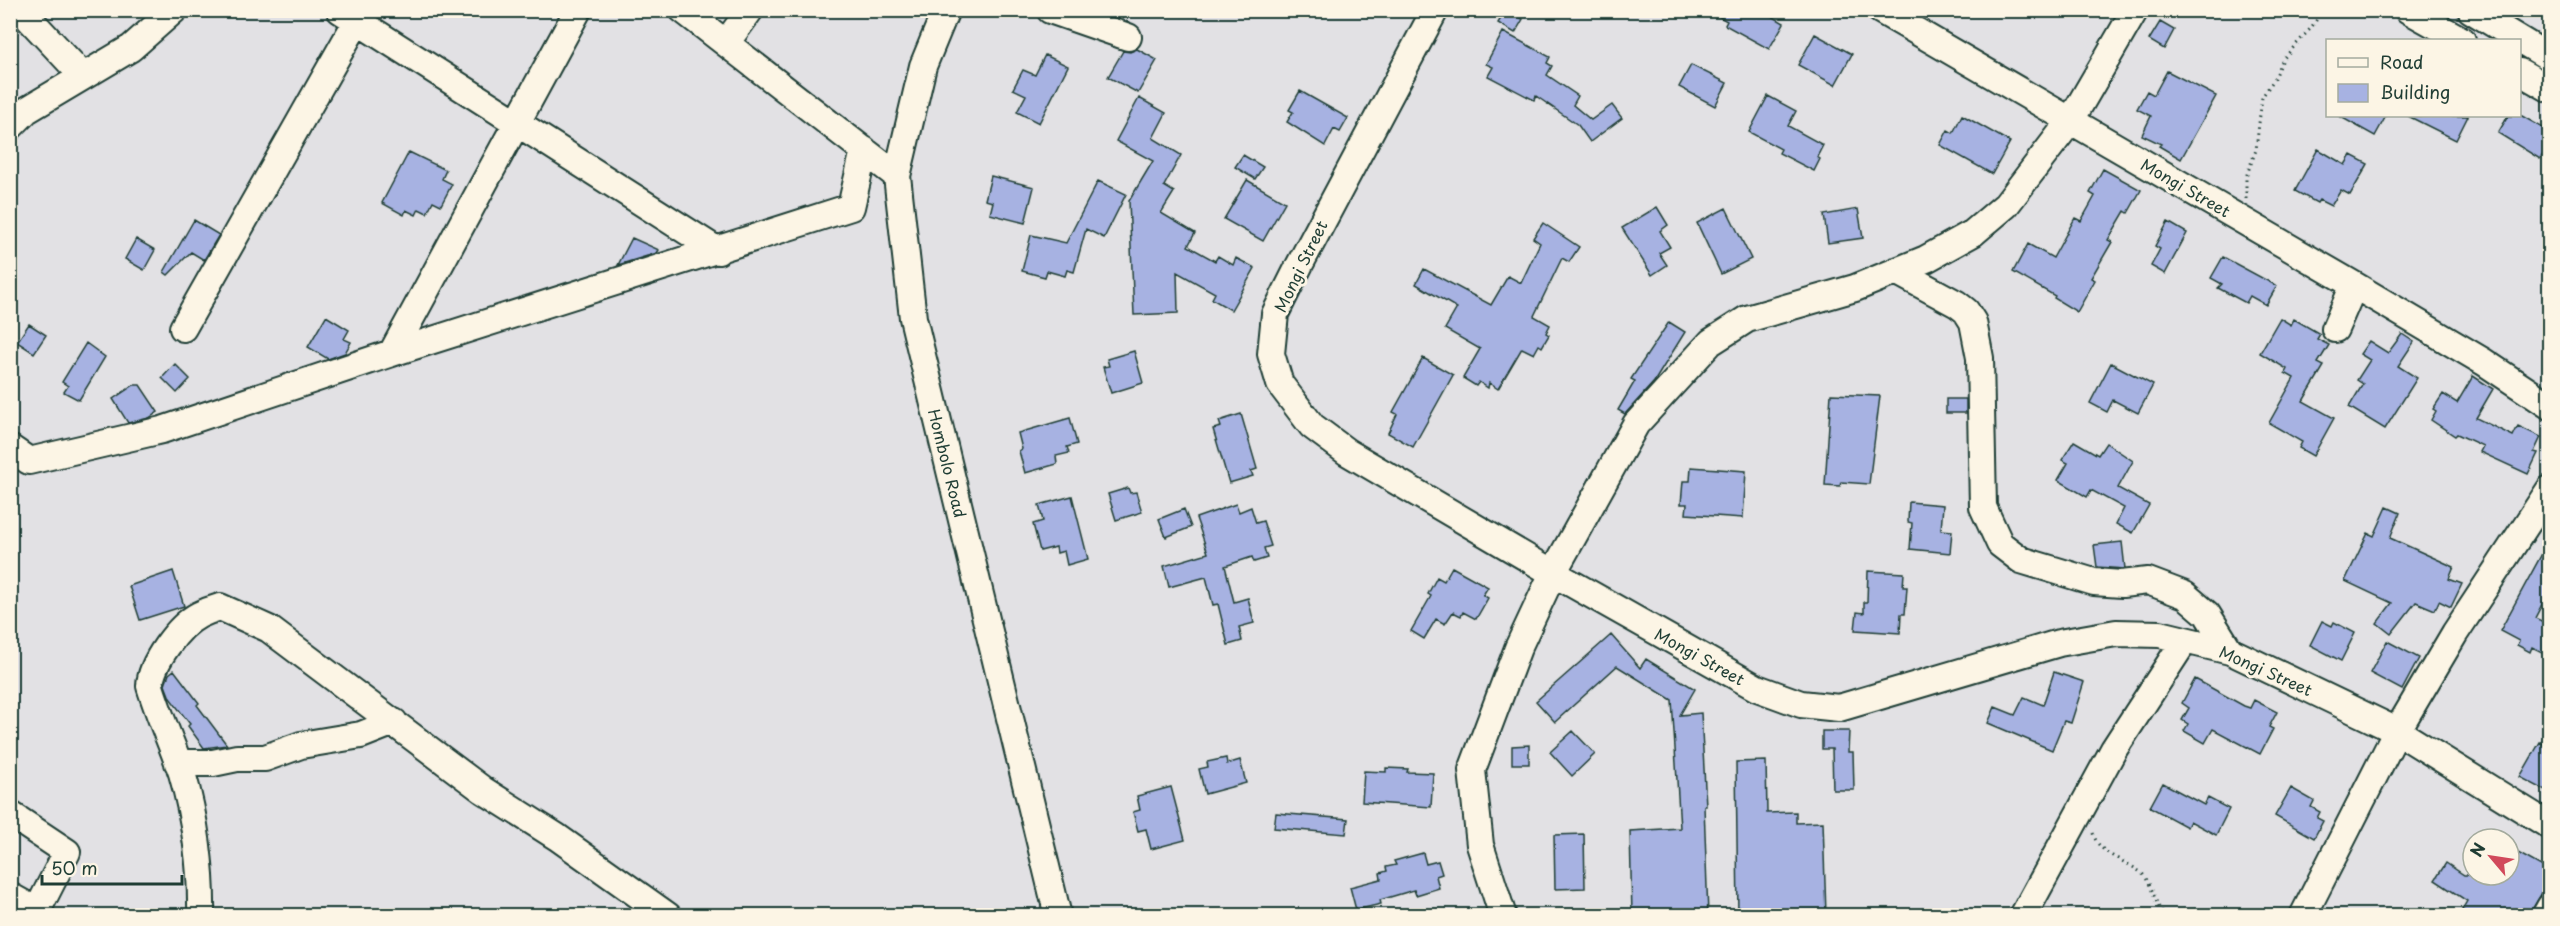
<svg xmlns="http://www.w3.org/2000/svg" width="2560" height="926" viewBox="0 0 2560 926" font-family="'Playpen Sans',sans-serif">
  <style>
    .building { fill: #a7b2e2; stroke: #1f3d34; stroke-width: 1.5 }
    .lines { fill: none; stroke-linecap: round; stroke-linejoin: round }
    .minor-casing { stroke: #1f3d34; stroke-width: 30 }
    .path { stroke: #1f3d34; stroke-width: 3; stroke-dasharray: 1.5 4.5; stroke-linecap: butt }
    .minor { stroke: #fcf5e5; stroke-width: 26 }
    .labels { text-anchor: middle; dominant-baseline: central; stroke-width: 6; stroke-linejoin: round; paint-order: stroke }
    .street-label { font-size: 16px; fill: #1f3d34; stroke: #fcf5e5 }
  </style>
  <rect width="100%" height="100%" fill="#e2e1e4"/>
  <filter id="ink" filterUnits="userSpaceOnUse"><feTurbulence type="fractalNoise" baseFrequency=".0167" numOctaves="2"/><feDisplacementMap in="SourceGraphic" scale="12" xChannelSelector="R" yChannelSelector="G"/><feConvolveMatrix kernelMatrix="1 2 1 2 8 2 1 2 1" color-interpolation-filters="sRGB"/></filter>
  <g filter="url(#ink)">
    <path class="building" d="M 1506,10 L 1523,19 L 1515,33 L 1498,23 Z
      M 1707,10 L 1773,10 L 1770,15 L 1784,23 L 1769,49 L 1725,25 L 1727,21 Z
      M 2160,22 L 2174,30 L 2164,49 L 2149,40 Z
      M 1503,32 L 1550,57 L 1547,63 L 1552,66 L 1547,75 L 1578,96 L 1573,105 L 1591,120 L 1612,105 L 1622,118 L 1590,142 L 1578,125 L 1536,96 L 1534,100 L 1488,76 L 1493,67 L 1486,64 Z
      M 1815,34 L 1852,54 L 1835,85 L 1798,65 Z
      M 1137,49 L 1157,60 L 1138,93 L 1108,77 L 1123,51 L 1130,52 Z
      M 1045,55 L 1068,66 L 1039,123 L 1017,112 L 1026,95 L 1013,89 L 1023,70 L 1035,75 Z
      M 1691,65 L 1727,83 L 1715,106 L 1679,87 Z
      M 2167,71 L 2216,96 L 2181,159 L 2159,146 L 2161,144 L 2142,135 L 2151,116 L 2137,109 L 2147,91 L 2154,95 Z
      M 1300,91 L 1348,118 L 1340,132 L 1334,129 L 1325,146 L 1287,122 L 1293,112 L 1289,110 Z
      M 1768,96 L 1796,111 L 1788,126 L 1823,145 L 1817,157 L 1820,159 L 1814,171 L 1779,153 L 1781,149 L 1749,132 Z
      M 1139,98 L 1166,113 L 1153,138 L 1181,155 L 1164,186 L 1174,192 L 1161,213 L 1195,233 L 1188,246 L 1215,261 L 1218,256 L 1233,265 L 1236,258 L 1255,268 L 1231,310 L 1212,299 L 1215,293 L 1177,272 L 1178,313 L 1134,315 L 1129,201 L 1153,161 L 1116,141 Z
      M 1962,115 L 2010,142 L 1992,174 L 1940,145 L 1948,130 L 1953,133 Z
      M 2339,116 L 2386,116 L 2375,136 Z
      M 2408,116 L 2468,116 L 2456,140 Z
      M 2508,116 L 2522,116 L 2550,132 L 2550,144 L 2540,159 L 2498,133 Z
      M 2318,149 L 2345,165 L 2351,155 L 2368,164 L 2350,195 L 2341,190 L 2331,206 L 2319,200 L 2317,203 L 2295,191 Z
      M 409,152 L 446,170 L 442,179 L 452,184 L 441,205 L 433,201 L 427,213 L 419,209 L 416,215 L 406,210 L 404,215 L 382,203 Z
      M 1243,155 L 1263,167 L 1255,179 L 1235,167 Z
      M 2103,169 L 2141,190 L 2128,213 L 2125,211 L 2108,240 L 2112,242 L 2091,278 L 2095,280 L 2077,312 L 2054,298 L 2055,296 L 2013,272 L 2028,244 L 2053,258 L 2075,218 L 2081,221 L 2095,196 L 2090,193 Z
      M 991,176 L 1034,187 L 1025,223 L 990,214 L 993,202 L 985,200 Z
      M 1247,180 L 1285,202 L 1263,241 L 1224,219 Z
      M 1098,181 L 1126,194 L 1104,238 L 1086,229 L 1074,272 L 1067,270 L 1065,276 L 1047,271 L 1045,277 L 1022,271 L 1031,235 L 1066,243 Z
      M 1657,207 L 1668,225 L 1660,231 L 1670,247 L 1659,253 L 1667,265 L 1652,275 L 1622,228 Z
      M 1726,208 L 1751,259 L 1721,274 L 1697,223 Z
      M 1858,209 L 1863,238 L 1828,243 L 1824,215 Z
      M 194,220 L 219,235 L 204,260 L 191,252 L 168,275 L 164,272 Z
      M 2168,222 L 2187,233 L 2165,274 L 2151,266 L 2160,249 L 2155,246 Z
      M 1543,223 L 1579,247 L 1569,262 L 1562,258 L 1534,316 L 1550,325 L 1546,333 L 1549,335 L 1542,347 L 1539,345 L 1534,354 L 1522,348 L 1498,389 L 1489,383 L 1488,388 L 1479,382 L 1476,386 L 1463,378 L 1480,349 L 1445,329 L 1457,308 L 1416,284 L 1424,269 L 1491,305 L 1508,276 L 1521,283 L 1540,243 L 1533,238 Z
      M 632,238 L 659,250 L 657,253 L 618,265 Z
      M 136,239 L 155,250 L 144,270 L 125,259 Z
      M 2223,257 L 2277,286 L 2266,305 L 2250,296 L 2246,303 L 2218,288 L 2222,284 L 2211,278 Z
      M 326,316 L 349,330 L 344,339 L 351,342 L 345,353 L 328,359 L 308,347 Z
      M 2280,318 L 2291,325 L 2294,319 L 2320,334 L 2317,339 L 2329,345 L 2318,363 L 2324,366 L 2303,401 L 2334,418 L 2313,456 L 2299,448 L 2302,442 L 2269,423 L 2294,378 L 2285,373 L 2287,369 L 2260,353 Z
      M 1669,322 L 1685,332 L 1654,382 L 1625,414 L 1618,410 L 1635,381 L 1631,379 Z
      M 29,324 L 46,335 L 34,353 L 17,342 Z
      M 2402,334 L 2414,342 L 2398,366 L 2417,378 L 2385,429 L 2349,407 L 2363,384 L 2357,380 L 2370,360 L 2360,354 L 2369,341 L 2388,353 Z
      M 86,343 L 105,357 L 79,400 L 64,392 L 68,386 L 62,382 Z
      M 1134,351 L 1143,383 L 1111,393 L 1103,367 L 1109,366 L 1107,359 Z
      M 1423,358 L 1453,375 L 1413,447 L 1388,433 L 1397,414 L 1393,412 Z
      M 2111,363 L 2153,385 L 2138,413 L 2113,400 L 2107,412 L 2090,403 Z
      M 175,364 L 190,379 L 177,393 L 162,378 Z
      M 2473,376 L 2493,389 L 2476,418 L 2513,436 L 2518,426 L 2541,437 L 2534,452 L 2538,453 L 2528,474 L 2480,452 L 2483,446 L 2457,434 L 2455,436 L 2431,420 L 2436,411 L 2433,409 L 2443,394 L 2457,403 Z
      M 134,385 L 140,385 L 158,412 L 149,418 L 128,423 L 113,399 Z
      M 1831,394 L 1880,396 L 1869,484 L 1841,482 L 1840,486 L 1825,485 Z
      M 1946,399 L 1966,399 L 1966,413 L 1946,413 Z
      M 1241,414 L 1257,469 L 1251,471 L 1253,476 L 1229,483 L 1213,429 L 1221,427 L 1219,421 Z
      M 1070,418 L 1077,444 L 1067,447 L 1069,453 L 1056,456 L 1057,464 L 1025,473 L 1019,451 L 1022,449 L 1018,433 Z
      M 2074,441 L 2098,455 L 2106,443 L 2133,461 L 2118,488 L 2149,505 L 2133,533 L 2116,524 L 2124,508 L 2091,490 L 2087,497 L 2058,480 L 2068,463 L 2062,460 Z
      M 1691,467 L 1746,471 L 1743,518 L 1686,514 L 1687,504 L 1681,504 L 1683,481 L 1690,481 Z
      M 1128,488 L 1130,493 L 1136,492 L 1142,512 L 1116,520 L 1108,494 Z
      M 1072,496 L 1088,559 L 1067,565 L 1064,551 L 1057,553 L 1056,547 L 1040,551 L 1033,524 L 1043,521 L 1039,505 Z
      M 1909,502 L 1943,505 L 1941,530 L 1952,531 L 1950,553 L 1910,549 L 1912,523 L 1908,522 Z
      M 1236,504 L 1239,512 L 1251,507 L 1256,523 L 1263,521 L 1271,546 L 1264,548 L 1267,558 L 1254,562 L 1252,557 L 1225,566 L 1234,602 L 1248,598 L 1254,623 L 1239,627 L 1242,641 L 1228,645 L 1218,604 L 1213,605 L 1206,577 L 1169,587 L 1164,566 L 1208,553 L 1196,518 Z
      M 2387,507 L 2400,513 L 2390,538 L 2454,567 L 2449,579 L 2462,584 L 2451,607 L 2439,601 L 2435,610 L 2416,602 L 2391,634 L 2377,623 L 2392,603 L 2345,581 L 2368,533 L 2374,536 Z
      M 1184,509 L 1191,527 L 1166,537 L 1159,519 Z
      M 2550,539 L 2550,589 L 2535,618 L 2550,625 L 2550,656 L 2532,647 L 2530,652 L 2517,645 L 2519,641 L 2500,631 Z
      M 2122,542 L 2125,569 L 2097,567 L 2094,545 Z
      M 1452,567 L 1488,587 L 1483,595 L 1488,598 L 1476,619 L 1463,612 L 1461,616 L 1453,612 L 1445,624 L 1436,619 L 1424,639 L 1411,631 L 1431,596 L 1428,594 L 1437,577 L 1444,581 Z
      M 173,571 L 184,606 L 140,620 L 129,586 Z
      M 1868,571 L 1904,573 L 1903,587 L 1907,587 L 1905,614 L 1901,614 L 1900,633 L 1855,630 L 1857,612 L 1864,613 L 1864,602 L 1867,602 Z
      M 2322,621 L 2332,626 L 2334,622 L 2355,633 L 2341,661 L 2310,645 Z
      M 1611,635 L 1640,668 L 1646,659 L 1695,689 L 1680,715 L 1701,713 L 1706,806 L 1704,806 L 1708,915 L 1632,915 L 1630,831 L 1680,828 L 1672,700 L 1617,666 L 1555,722 L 1536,701 Z
      M 2387,641 L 2419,658 L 2402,690 L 2370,673 Z
      M 174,670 L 199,703 L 197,705 L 227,745 L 204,748 L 188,726 L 190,724 L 170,698 L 165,685 L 169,674 Z
      M 2054,672 L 2084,682 L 2071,723 L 2064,721 L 2052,750 L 1988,723 L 1995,707 L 2015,715 L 2024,697 L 2043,705 Z
      M 2195,679 L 2244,706 L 2250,708 L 2254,700 L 2277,712 L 2269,727 L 2273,729 L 2260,754 L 2213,729 L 2205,743 L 2184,731 L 2188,724 L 2182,720 L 2189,708 L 2182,703 Z
      M 1573,731 L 1595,754 L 1572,776 L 1550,752 Z
      M 1822,731 L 1849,731 L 1848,752 L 1853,752 L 1854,790 L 1833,790 L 1832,749 L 1822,749 Z
      M 2540,742 L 2550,748 L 2550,793 L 2520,777 Z
      M 1529,745 L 1529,764 L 1512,764 L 1512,746 Z
      M 1226,758 L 1227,764 L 1240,760 L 1246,783 L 1205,794 L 1199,769 L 1208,767 L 1207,762 Z
      M 1766,761 L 1767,813 L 1796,812 L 1796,823 L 1823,822 L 1826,915 L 1738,915 L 1736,762 Z
      M 1386,768 L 1408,769 L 1407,772 L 1433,773 L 1431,807 L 1362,802 L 1364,771 L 1386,772 Z
      M 2163,783 L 2204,805 L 2208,798 L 2229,809 L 2216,835 L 2190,821 L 2187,827 L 2150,807 Z
      M 1171,787 L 1185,840 L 1151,849 L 1146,829 L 1138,831 L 1133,812 L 1140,810 L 1137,796 Z
      M 2291,788 L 2314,801 L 2311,807 L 2320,812 L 2317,818 L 2323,821 L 2314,838 L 2275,816 Z
      M 1276,813 L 1348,819 L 1346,834 L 1274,828 Z
      M 1584,834 L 1585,888 L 1555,889 L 1554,835 Z
      M 2509,848 L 2550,871 L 2550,879 L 2529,915 L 2472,915 L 2462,910 L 2467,901 L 2435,880 L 2446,863 L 2464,875 L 2509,875 Z
      M 1423,853 L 1426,864 L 1438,861 L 1442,874 L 1436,876 L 1439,888 L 1416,895 L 1414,890 L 1380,900 L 1381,904 L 1356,910 L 1350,887 L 1381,879 L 1380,873 L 1387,871 L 1386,867 L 1396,865 L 1394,861 Z"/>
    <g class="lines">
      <defs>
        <path id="minor" d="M 21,10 L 83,76
          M 340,10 L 718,251
          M 683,10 L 897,176
          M 946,10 L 923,66 L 897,176 L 913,318 L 1058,916
          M 1050,10 L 1128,37
          M 1435,10 L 1300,264 L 1275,314 L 1271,354 L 1280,384 L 1312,426 L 1347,452 L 1553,573 L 1757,688 L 1801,704 L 1839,708 L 2059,643 L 2116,633 L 2160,634 L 2230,651 L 2397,731 L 2550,826
          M 1880,10 L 2354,285 L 2484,362 L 2550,406
          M 2408,10 L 2462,40
          M 2471,10 L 2550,58
          M 726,43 L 750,10
          M 2520,72 L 2550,89
          M 10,127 L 27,110 L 131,48 L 174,10
          M 1896,271 L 1957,304 L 1966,311 L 1973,322 L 1980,358 L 1983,507 L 2000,544 L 2021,560 L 2094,582 L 2122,584 L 2148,581 L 2185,595 L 2207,614 L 2230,651
          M 183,328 L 357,21
          M 2335,329 L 2354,285
          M 392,353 L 578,10
          M 10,448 L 29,461 L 162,430 L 392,353 L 851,207 L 864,150
          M 178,763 L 213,763 L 237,758 L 265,758 L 301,745 L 361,735 L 394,722
          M 10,814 L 67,852 L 37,911 L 10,896
          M 201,916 C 202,869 195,817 182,773 C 172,744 159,716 150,686 C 151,663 178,626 199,615 C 205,612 213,609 220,607 L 269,629 L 483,790 L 557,837 L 668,916
          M 1503,916 L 1480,845 L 1472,770 L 1518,648 L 1553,573 L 1636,424 L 1711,342 L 1747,319 L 1855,288 L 1926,259 L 1973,233 L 2006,205 L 2071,120 L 2135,10
          M 2023,916 L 2114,749 L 2185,640
          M 2303,916 L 2397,731 L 2455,633 L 2550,489
          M 2545,916 L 2550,907"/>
      </defs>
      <use href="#minor" class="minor-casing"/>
      <path class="path" d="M 2246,199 L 2246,177 L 2256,150 L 2262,97 L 2275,78 L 2283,59 L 2311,28 L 2323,10
        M 2542,538 L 2550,543
        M 2093,833 C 2099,855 2123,859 2139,871 C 2153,881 2153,903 2165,916"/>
      <use href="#minor" class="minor"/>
    </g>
  </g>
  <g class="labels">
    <g class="street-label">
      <text transform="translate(2186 187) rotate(30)">Mongi Street</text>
      <text transform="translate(1300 266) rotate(-64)">Mongi Street</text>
      <text transform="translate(948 463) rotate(76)">Hombolo Road</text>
      <text transform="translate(1700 656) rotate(29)">Mongi Street</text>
      <text transform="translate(2266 670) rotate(24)">Mongi Street</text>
    </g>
  </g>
  <rect width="2560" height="926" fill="none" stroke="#fcf5e5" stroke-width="36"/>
  <rect x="18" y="18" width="2524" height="890" fill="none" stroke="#1f3d34" stroke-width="2" filter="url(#ink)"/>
  <rect x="2326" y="39" width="195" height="78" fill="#fcf5e5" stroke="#a4ab9e" stroke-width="1.5"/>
  <rect x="2338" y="58" width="30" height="9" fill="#fcf5e5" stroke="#a4ab9e" stroke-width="1.5"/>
  <text x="2380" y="69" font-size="18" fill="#1f3d34">Road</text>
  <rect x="2338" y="84" width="30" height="18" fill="#a7b2e2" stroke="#a4ab9e" stroke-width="1.5"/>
  <text x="2380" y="99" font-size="18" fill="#1f3d34">Building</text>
  <g transform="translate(2491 857) rotate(299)"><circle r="28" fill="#fcf5e5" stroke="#a4ab9e" stroke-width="1.5"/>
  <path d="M0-4.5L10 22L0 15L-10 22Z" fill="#d1495b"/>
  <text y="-9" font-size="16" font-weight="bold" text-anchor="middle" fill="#1f3d34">N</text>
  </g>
  <path d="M42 875v9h140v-9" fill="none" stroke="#1f3d34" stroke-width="3"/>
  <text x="51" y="875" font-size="18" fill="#1f3d34" stroke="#fcf5e5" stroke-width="4.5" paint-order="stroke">50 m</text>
</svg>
